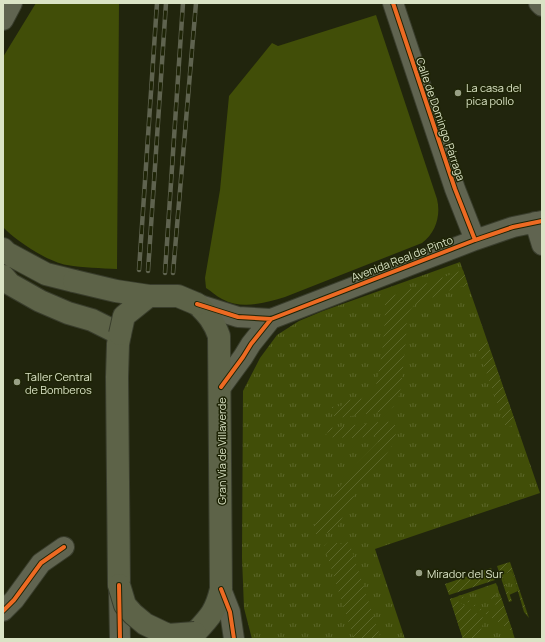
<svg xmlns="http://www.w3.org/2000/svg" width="545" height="642" viewBox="0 0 545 642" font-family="Manrope,sans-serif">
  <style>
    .grass { fill: #414e08 }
    .park { fill: url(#park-tufts) }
    .garden { fill: url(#garden-furrows) }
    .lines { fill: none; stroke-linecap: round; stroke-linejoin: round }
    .minor-casing { stroke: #393d2c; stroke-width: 22 }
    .major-casing { stroke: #393d2c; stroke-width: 24 }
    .minor { stroke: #606450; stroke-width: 20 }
    .major { stroke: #5d6348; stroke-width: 22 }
    .rail-casing { stroke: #5f634f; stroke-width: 4.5 }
    .rail { stroke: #1e2406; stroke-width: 3; stroke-dasharray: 9; stroke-linecap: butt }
    .major-bridge-casing { stroke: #393d2c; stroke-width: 24; stroke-linecap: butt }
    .major-bridge { stroke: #5d6348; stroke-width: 22 }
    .cycleway-casing { stroke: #1e2406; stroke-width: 6 }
    .cycleway { stroke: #ed6a23; stroke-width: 4 }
    .poi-dot { fill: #99a085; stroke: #1e2406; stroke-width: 1.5 }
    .labels { text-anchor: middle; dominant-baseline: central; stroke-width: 3; stroke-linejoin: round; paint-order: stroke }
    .poi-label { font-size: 11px; fill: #dae3c5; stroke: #1e2406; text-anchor: start }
    .street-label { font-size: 11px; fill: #dae3c5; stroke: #1e2406 }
  </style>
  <defs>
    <pattern id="park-tufts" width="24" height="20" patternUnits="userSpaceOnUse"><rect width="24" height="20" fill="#414e08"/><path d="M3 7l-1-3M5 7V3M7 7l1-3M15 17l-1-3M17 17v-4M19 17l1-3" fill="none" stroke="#5c672a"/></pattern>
    <pattern id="garden-furrows" width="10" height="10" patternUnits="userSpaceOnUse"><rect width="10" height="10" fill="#414e08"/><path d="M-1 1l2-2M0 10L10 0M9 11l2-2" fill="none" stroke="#5c672a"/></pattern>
  </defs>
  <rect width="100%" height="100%" fill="#21250d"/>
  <path class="grass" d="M 36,3 L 119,3 L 117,269 C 101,268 83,268 67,265 C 48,262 16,241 3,227 L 3,57 Z
    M 376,15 L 437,199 C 441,215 436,233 422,243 L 285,297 C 265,303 242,310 222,299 C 216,296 211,291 206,288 L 205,278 L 220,190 L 229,96 L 272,43 L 278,46 Z"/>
  <path class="park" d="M 460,262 L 540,493 L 375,549 L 405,639 L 252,639 L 244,608 L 242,558 L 243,391 L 260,358 L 277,335 L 299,321 L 323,311 Z
    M 512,571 L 518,591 L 509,595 L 502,575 Z
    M 496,583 L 515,639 L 463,639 L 450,599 Z"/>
  <path class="garden" d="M 463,270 L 468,285 L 455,288 L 414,305 L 407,314 L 406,339 L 401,387 L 398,399 L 393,407 L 387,411 L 337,418 L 332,414 L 332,407 L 341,406 L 348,400 L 361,399 L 375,390 C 382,359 385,335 385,303 L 392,296 Z
    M 487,342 L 516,424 L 506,428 L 477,346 Z
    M 387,421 L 395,425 L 396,440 L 387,453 L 361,484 L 348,506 L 335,532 L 316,534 L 313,528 L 351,470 L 378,442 L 375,436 L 355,438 L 325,437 L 330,428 Z
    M 330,541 L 340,544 L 349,542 L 381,639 L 354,639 L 324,546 Z
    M 510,562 L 529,618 L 524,612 L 512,571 L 502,575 L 512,601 L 509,602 L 497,566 Z
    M 491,568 L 495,580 L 449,595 L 445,584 Z
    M 497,585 L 498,588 L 487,615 L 458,596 L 461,595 L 486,612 Z
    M 500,594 L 513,632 L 490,617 Z
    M 453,598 L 485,619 L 477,639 L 463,639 L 450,599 Z"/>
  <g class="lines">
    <defs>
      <path id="minor" d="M 393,3 L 455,189 L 475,240
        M 539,3 L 542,6
        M 3,20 L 12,3
        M 535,222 L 542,245
        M 197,304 L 238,317 L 271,319 L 475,240 L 513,227 L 542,221
        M 221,387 L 243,357 L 251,344 L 271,319
        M 119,589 L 120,639
        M 221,589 L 230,612 L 234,639
        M 3,611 L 14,600 L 41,563 L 64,547"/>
      <path id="major" d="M 3,249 L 7,253 L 46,274 L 74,281
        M 3,276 L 10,284 L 40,301 L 68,313 L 92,320 L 120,334 L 118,344 L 117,377 L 119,585
        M 195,633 C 210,617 216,611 221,589 L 219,336 C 214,322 208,314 197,304"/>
    </defs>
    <use href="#minor" class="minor-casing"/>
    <use href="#major" class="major-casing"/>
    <use href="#minor" class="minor"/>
    <use href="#major" class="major"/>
    <defs>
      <path id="rail" d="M 139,270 L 157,3
        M 148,271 L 166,3
        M 165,273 L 183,3
        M 173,273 L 196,3"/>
    </defs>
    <use href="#rail" class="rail-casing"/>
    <use href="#rail" class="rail"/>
    <defs>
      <path id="major-bridge" d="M 74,281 L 116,291 L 149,296 L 178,296 L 197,304
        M 120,334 L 124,316 L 149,296
        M 119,585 L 125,605 L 133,614 L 145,624 L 168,635 L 195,633"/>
    </defs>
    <use href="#major-bridge" class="major-bridge-casing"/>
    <use href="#major-bridge" class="major-bridge"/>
    <defs>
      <path id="cycleway" d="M 393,3 L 455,189 L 475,240
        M 197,304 L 238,317 L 271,319 L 475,240 L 513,227 L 542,221
        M 221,387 L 243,357 L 251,344 L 271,319
        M 119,585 L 120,639
        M 221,589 L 230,612 L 234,639
        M 3,611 L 14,600 L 41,563 L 64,547"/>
    </defs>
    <use href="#cycleway" class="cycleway-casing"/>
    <use href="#cycleway" class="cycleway"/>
  </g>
  <g class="poi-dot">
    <circle cx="458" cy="93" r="4"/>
    <circle cx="17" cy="382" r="4"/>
    <circle cx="419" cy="573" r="4"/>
  </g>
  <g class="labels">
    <g class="poi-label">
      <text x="466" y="87">La casa del<tspan x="466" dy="13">pica pollo</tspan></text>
      <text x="25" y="376">Taller Central<tspan x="25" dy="13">de Bomberos</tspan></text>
      <text x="427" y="573">Mirador del Sur</text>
    </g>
    <g class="street-label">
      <text transform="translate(441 119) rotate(71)">Calle de Domingo Párraga</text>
      <text transform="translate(402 258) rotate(-21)">Avenida Real de Pinto</text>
      <text transform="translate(221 451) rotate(-90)">Gran Vía de Villaverde</text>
    </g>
  </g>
  <rect width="545" height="642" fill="none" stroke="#dae3c5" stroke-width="8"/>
</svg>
